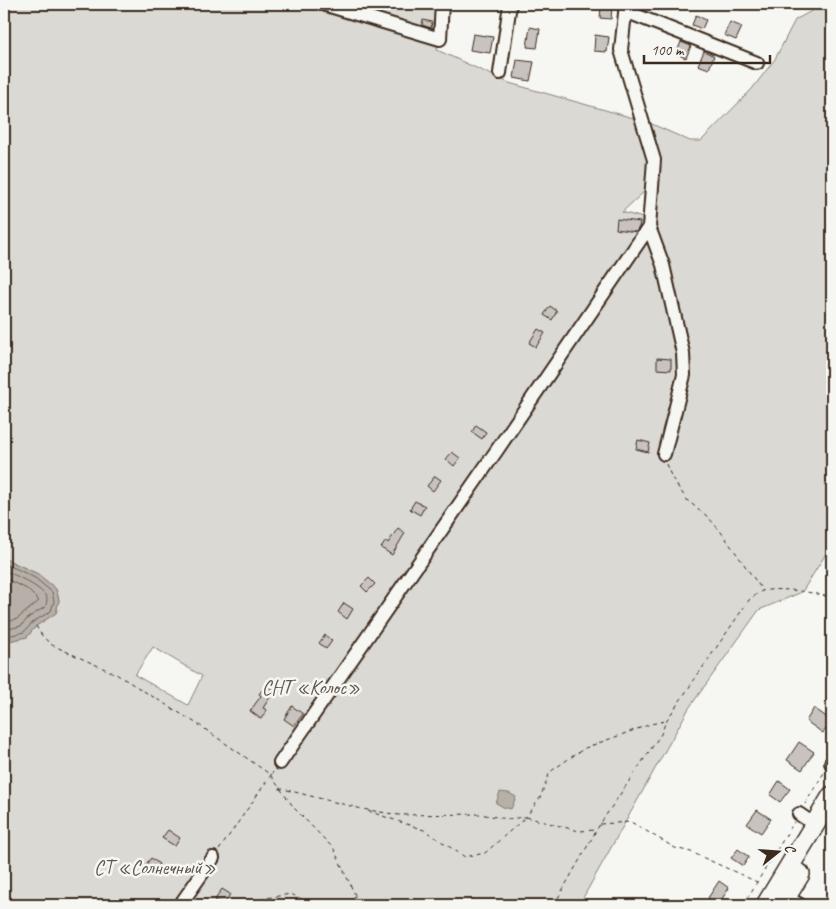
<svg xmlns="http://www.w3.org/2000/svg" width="836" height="909" viewBox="0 0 836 909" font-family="Caveat,sans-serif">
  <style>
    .green { fill: #dad9d3; stroke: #8a8278; fill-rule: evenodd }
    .water { fill: #b6b0a9; stroke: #857a71 }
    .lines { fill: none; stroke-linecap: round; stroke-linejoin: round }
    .shore { stroke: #6c6056; stroke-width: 1 }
    .building { fill: #c8c3be; stroke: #3b2a1e }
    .minor-casing { stroke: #3b2a1e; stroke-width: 16 }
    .highway-casing { stroke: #3b2a1e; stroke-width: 22 }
    .path { stroke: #3b2a1e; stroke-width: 1; stroke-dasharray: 4 4; stroke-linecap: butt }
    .minor { stroke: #f6f6f2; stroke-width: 12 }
    .highway { stroke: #f6f6f2; stroke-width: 19 }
    .labels { text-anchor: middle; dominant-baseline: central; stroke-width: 5; stroke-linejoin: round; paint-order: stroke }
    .park-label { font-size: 20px; fill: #63564b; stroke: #f6f6f2 }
  </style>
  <rect width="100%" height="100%" fill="#f6f6f2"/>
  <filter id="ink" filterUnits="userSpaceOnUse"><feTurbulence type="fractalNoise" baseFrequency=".02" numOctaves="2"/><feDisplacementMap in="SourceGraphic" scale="10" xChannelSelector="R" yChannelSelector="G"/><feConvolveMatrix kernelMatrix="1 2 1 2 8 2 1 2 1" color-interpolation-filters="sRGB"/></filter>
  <g filter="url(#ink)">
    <path class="green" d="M 4,4 L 442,4 L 437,50 L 509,83 L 637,119 L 649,160 L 646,190 L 622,212 L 643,218 L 654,160 L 643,120 L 690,141 L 701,141 L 752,89 L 775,59 L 795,20 L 824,4 L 832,4 L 832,544 L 802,592 L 759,610 L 689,708 L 579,905 L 4,905 L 4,642 L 27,637 L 36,626 L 56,613 L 59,600 L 56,589 L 38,574 L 6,559 L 4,560 ZM 153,647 L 202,676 L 188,705 L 135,675 Z"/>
    <path class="water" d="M 5,559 L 38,574 L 56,589 L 59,600 L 56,613 L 36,626 L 27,637 L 4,642 L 4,560 Z
      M 500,792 L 509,793 L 516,797 L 511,809 L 503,807 L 496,803 Z"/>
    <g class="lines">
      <path class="shore" d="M 4,564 L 17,569 L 35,578 L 52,592 L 54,601 L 51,611 L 33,622 L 24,632 L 4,637
        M 4,571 C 13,573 45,589 47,599 C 47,602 46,605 45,607 L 29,617 L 21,626 L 4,630
        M 4,578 L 27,589 L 39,601 L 17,619 L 4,623"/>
    </g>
    <path class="building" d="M 367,4 L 378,5 L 377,12 L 366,8 Z
      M 601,6 L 612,6 L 611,19 L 600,18 Z
      M 696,15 L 706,20 L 702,29 L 692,25 Z
      M 423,20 L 432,22 L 431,28 L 422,25 Z
      M 730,22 L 742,27 L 736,40 L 724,35 Z
      M 530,27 L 540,29 L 537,48 L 527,47 Z
      M 473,34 L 493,37 L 490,53 L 470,50 Z
      M 595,35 L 609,37 L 607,52 L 594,51 Z
      M 681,42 L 691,46 L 686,58 L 676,54 Z
      M 704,51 L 714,56 L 709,69 L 698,65 Z
      M 517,60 L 534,62 L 530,81 L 514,78 Z
      M 617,219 L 640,222 L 639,227 L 636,232 L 616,229 Z
      M 550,306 L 557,311 L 552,320 L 544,315 Z
      M 538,329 L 545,333 L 536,347 L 529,343 Z
      M 657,358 L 671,359 L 671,370 L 657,369 Z
      M 476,425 L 486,432 L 482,439 L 472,432 Z
      M 638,440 L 650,443 L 648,452 L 636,449 Z
      M 452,452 L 460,458 L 454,466 L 446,459 Z
      M 435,476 L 441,480 L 433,491 L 427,486 Z
      M 415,501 L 425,506 L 420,515 L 410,509 Z
      M 398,528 L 405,533 L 392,555 L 381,548 L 386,541 L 388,543 Z
      M 369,578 L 375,584 L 367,592 L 361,586 Z
      M 344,603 L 353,609 L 347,619 L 338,612 Z
      M 325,635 L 332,641 L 326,649 L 319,643 Z
      M 266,685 L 274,691 L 263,708 L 267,710 L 261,719 L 250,711 L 261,696 L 259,694 Z
      M 292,706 L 303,714 L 294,726 L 284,719 Z
      M 814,708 L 832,721 L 823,733 L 806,721 Z
      M 799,742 L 814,752 L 802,770 L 787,760 Z
      M 779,781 L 790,789 L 780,802 L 770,795 Z
      M 757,810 L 771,819 L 761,833 L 747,824 Z
      M 168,830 L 180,838 L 175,846 L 162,838 Z
      M 738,849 L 749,857 L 743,866 L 731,858 Z
      M 151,858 L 159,864 L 151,874 L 144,867 Z
      M 719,881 L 729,888 L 718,905 L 708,898 Z
      M 222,889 L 230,894 L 224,905 L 215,900 Z"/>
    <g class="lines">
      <defs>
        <path id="minor" d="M 323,4 L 440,39 L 442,4
          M 626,4 L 621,50 L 654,160 L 649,227 L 663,265 L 683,353 L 684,375 L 664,454
          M 625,11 L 757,63
          M 500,73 L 510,4
          M 280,763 L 497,450 L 649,227
          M 831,763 L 832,764
          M 799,814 L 815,825
          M 786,897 L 800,905
          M 180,905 L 213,858"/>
        <path id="highway" d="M 766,905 L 832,796
          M 781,905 L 800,874"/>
      </defs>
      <use href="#minor" class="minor-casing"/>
      <use href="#highway" class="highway-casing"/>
      <path class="path" d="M 666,464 L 672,478 L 687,500 L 708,517 L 721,532 L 763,591
        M 36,626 L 43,637 L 52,645 L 116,674 L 199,725 L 271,775 L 273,772
        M 271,776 L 295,809 L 334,849 L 355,895 L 362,905
        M 279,788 L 362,809 L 399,815 L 480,814 L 507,819 L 526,817 L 540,798 L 550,772 L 564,762 L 585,748 L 651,724 L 665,721
        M 805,804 L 825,771
        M 368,811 L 424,830 L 465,857 L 485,853 L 526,817 L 579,831 L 596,830
        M 600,824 L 631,822 L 675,848 L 691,852 L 757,882
        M 219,850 L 271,775
        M 245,905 L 266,898 L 291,894 L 314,905
        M 348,905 L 355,896
        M 554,905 L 600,824 L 661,734 L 666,721 L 749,600 C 753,597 758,593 762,591 C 781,587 814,592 832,598
        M 743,905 L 794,822"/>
      <use href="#minor" class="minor"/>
      <use href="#highway" class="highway"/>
    </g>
  </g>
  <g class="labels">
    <g class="park-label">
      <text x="311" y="687">СНТ «Колос»</text>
      <text x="155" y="867">СТ «Солнечный»</text>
    </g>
  </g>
  <rect width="836" height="909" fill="none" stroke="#f6f6f2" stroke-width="20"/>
  <rect x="10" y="10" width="816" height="889" fill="none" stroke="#3b2a1e" stroke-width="2" filter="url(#ink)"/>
  <g transform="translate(778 852) rotate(73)" stroke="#f6f6f2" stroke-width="4" paint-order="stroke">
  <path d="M0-4L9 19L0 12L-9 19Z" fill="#3b2a1e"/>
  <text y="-8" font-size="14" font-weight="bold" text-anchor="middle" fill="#3b2a1e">С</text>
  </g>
  <path d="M644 55v8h126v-8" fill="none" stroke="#3b2a1e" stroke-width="2.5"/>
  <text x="651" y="55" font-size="15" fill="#3b2a1e" stroke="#f6f6f2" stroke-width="4" paint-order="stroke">100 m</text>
</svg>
